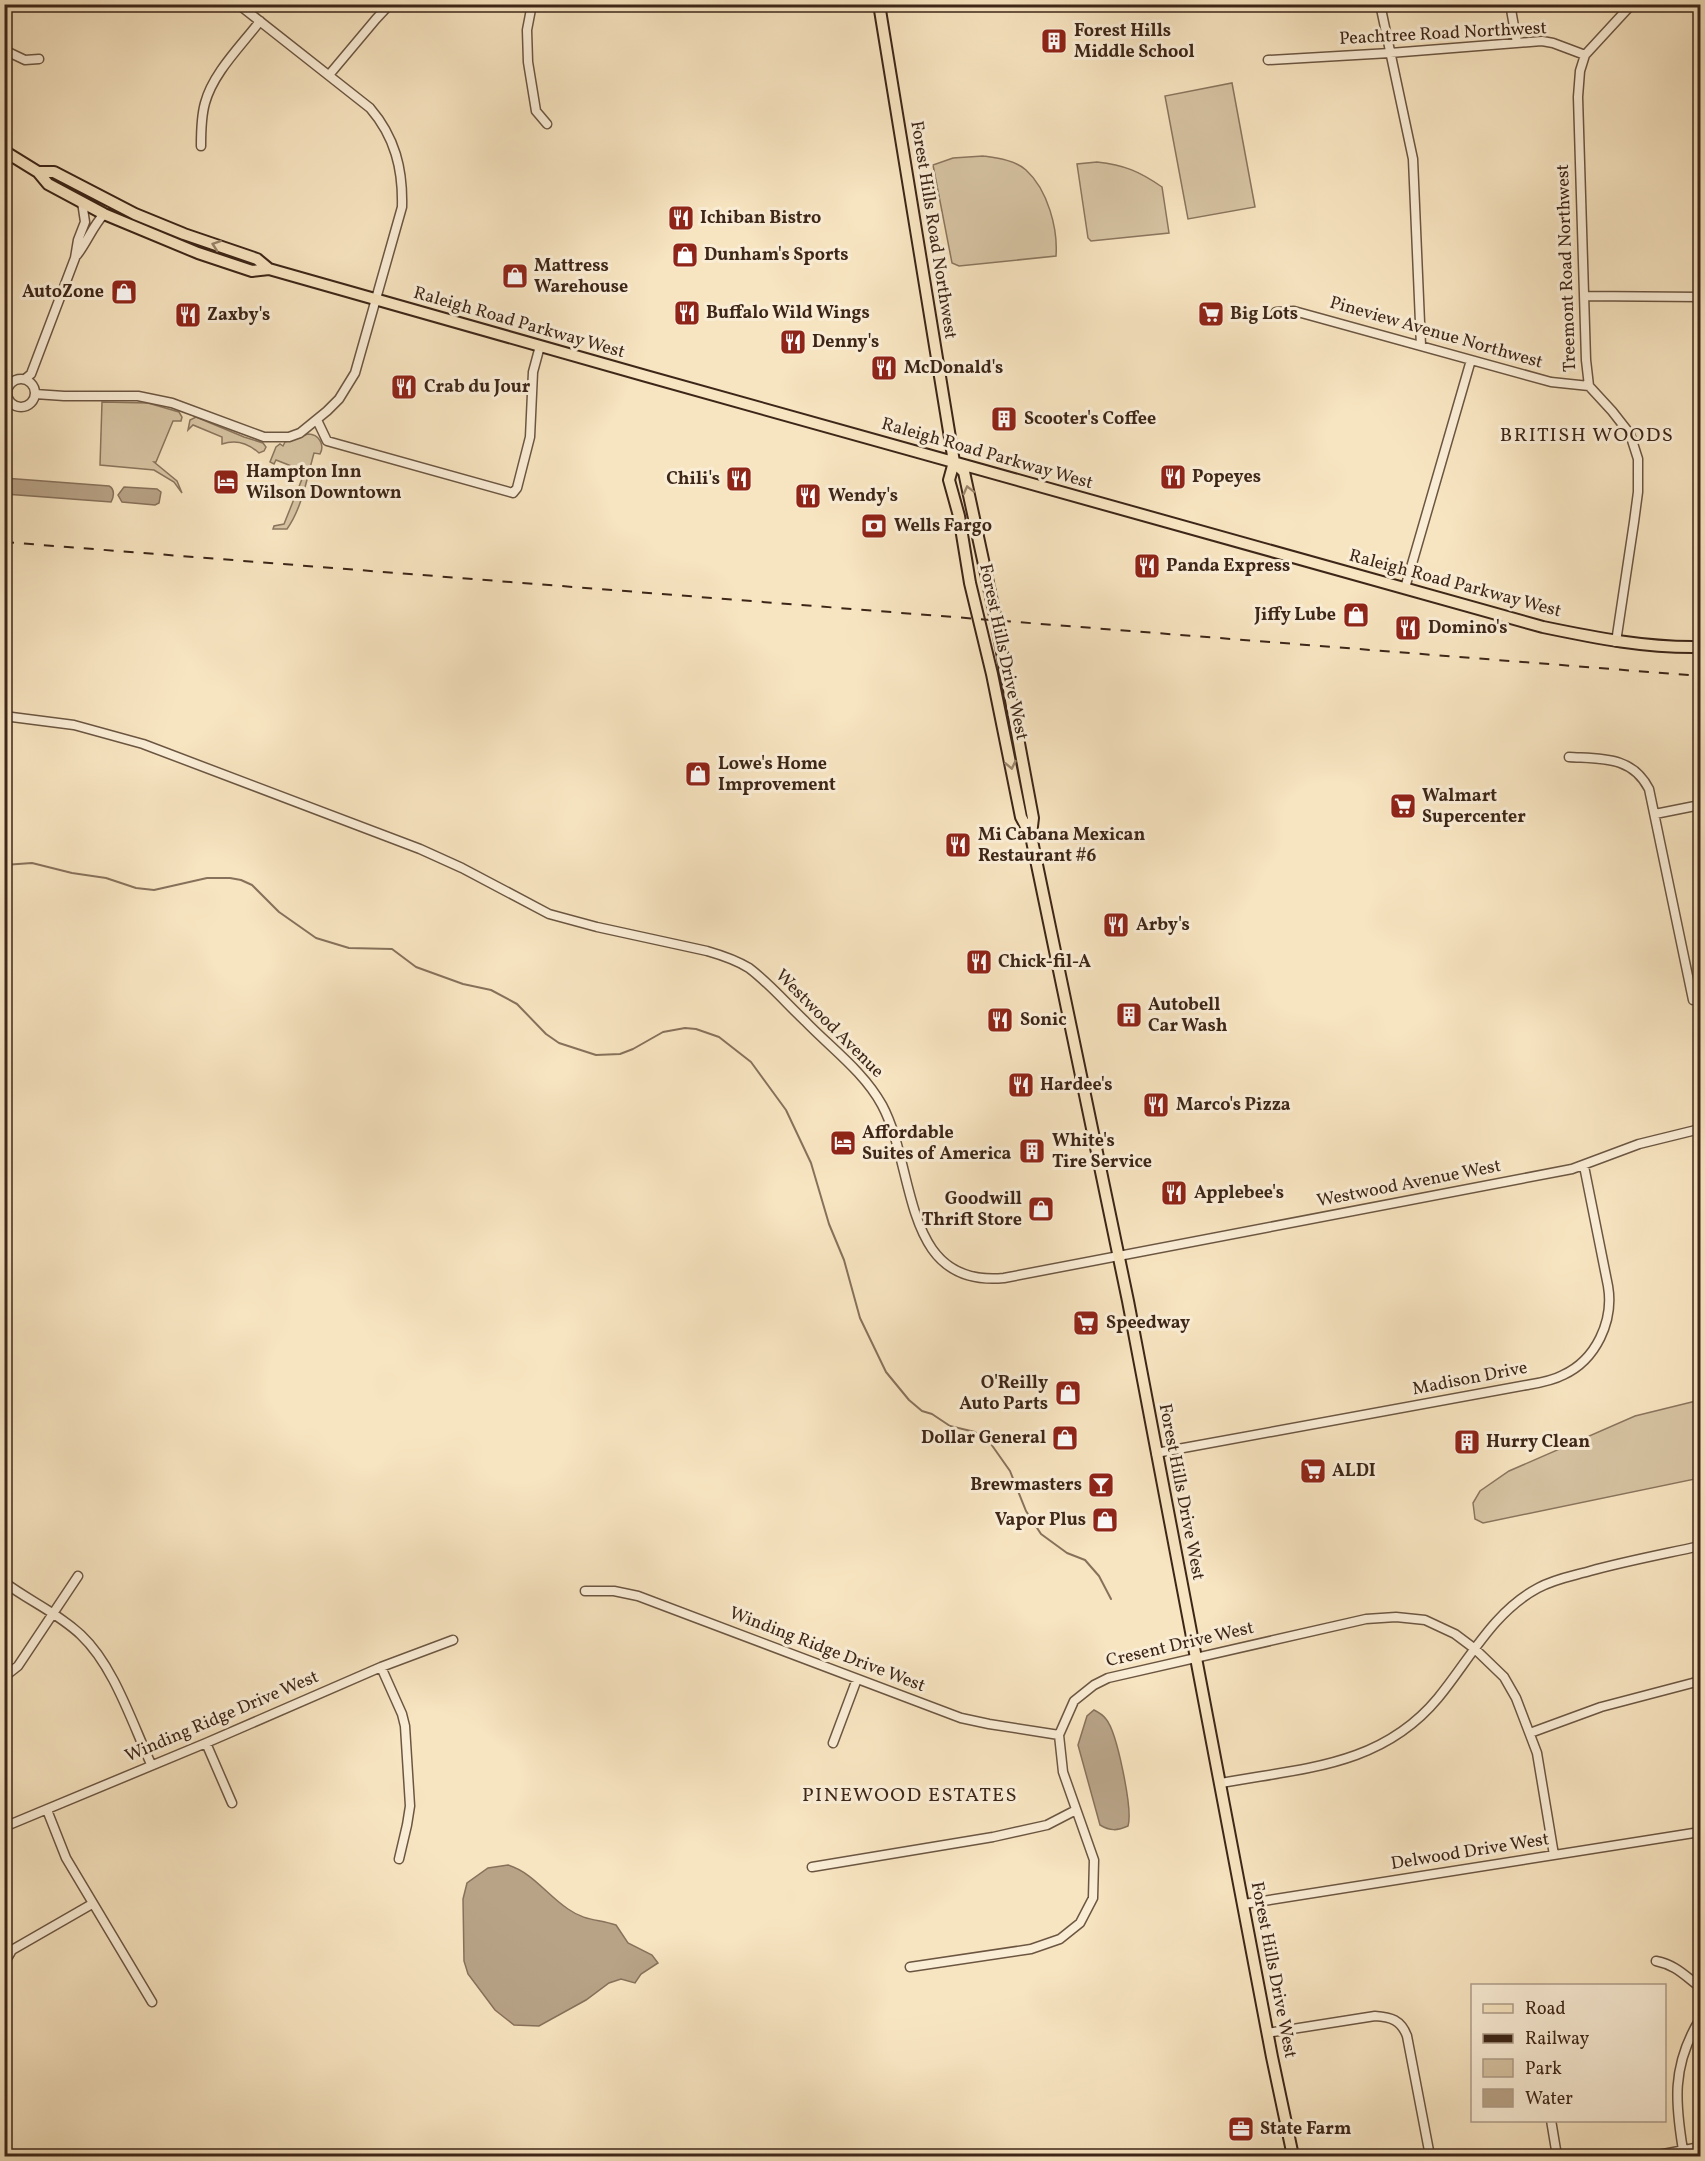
<svg xmlns="http://www.w3.org/2000/svg" width="1705" height="2161" viewBox="0 0 1705 2161" font-family="Vollkorn,serif">
  <style>
    .green { fill: #d7c4a3; stroke: #8a755e; stroke-width: 1.5 }
    .water { fill: #b8a387; stroke: #87715b; stroke-width: 1.5 }
    .lines { fill: none; stroke-linecap: round; stroke-linejoin: round }
    .stream { stroke: #87715b; stroke-width: 2 }
    .minor-casing { stroke: #6c5642; stroke-width: 11 }
    .major-casing { stroke: #3d2618; stroke-width: 14 }
    .minor { stroke: #faedd6; stroke-width: 8 }
    .major { stroke: #f7e4c0; stroke-width: 10 }
    .rail { stroke: #3d2618; stroke-width: 2; stroke-dasharray: 10 10; stroke-linecap: butt }
    .oneway { stroke: #9a856c }
    .labels { text-anchor: middle; dominant-baseline: central; stroke-width: 6; stroke-linejoin: round; paint-order: stroke }
    .poi-label { font-size: 18px; font-weight: bold; fill: #3d2618; stroke: #faedd6; text-anchor: start }
    .street-label { font-size: 18px; fill: #3d2618; stroke: #faedd6 }
    .neighbourhood-label { font-size: 20px; letter-spacing: 1.5px; fill: #3d2618; stroke: #faedd6 }
  </style>
  <rect width="100%" height="100%" fill="#f7e4c0"/>
  <filter id="stains"><feTurbulence type="fractalNoise" baseFrequency=".00333" numOctaves="4"/><feColorMatrix values="0 0 0 0 .2 0 0 0 0 .09 0 0 0 0 .02 0 0 0 .5 -.17"/></filter>
  <radialGradient id="worn" r=".72"><stop offset=".6" stop-color="#630" stop-opacity="0"/><stop offset="1" stop-color="#630" stop-opacity=".3"/></radialGradient>
  <path class="green" d="M 1232,83 L 1255,207 L 1188,219 L 1165,96 Z
    M 983,156 C 997,158 1015,160 1026,170 C 1048,190 1058,229 1056,256 L 959,266 L 952,263 L 933,165 L 953,158 Z
    M 1097,162 C 1124,165 1139,171 1162,187 L 1169,233 L 1091,241 L 1088,238 L 1077,164 Z
    M 102,402 L 148,403 L 179,412 L 182,417 L 181,421 L 173,421 L 156,462 L 154,462 L 177,481 L 182,493 L 174,482 L 154,470 L 100,465 Z
    M 196,417 L 244,437 L 263,443 L 266,447 L 264,451 L 259,453 C 248,443 236,439 222,444 L 222,437 L 193,425 L 188,430 L 190,420 Z
    M 308,434 C 319,434 325,445 320,454 L 314,453 C 307,478 302,508 287,529 L 273,529 L 274,526 L 284,524 L 302,479 L 297,476 L 299,469 L 276,460 L 274,464 L 270,462 L 276,447 L 280,444 L 283,446 L 285,442 Z
    M 1700,1400 L 1700,1478 L 1483,1523 L 1475,1519 L 1473,1503 L 1480,1491 L 1509,1471 L 1635,1416 Z"/>
  <path class="water" d="M 4,478 L 109,486 C 115,489 114,497 111,502 L 5,494 Z
    M 124,487 L 157,489 L 161,492 L 159,503 L 155,505 L 122,502 L 118,495 Z
    M 1094,1710 C 1098,1712 1103,1715 1106,1719 C 1117,1732 1133,1810 1128,1826 C 1117,1831 1110,1831 1100,1825 L 1078,1745 L 1087,1716 Z
    M 508,1865 C 533,1873 546,1894 568,1909 C 585,1921 597,1919 616,1925 L 628,1943 L 652,1955 L 658,1963 L 641,1974 L 635,1983 L 621,1979 L 609,1983 L 586,2000 L 539,2026 L 514,2025 L 495,2010 L 468,1974 L 464,1961 L 463,1899 L 467,1883 L 488,1868 Z"/>
  <g class="lines">
    <path class="stream" d="M 4,865 L 32,863 L 72,873 L 106,878 L 136,888 L 154,890 L 207,878 L 230,878 L 241,880 L 252,885 L 279,912 L 316,938 L 349,948 L 392,949 L 416,967 L 463,984 L 491,990 L 517,1004 L 546,1034 L 559,1043 L 596,1055 L 620,1054 L 633,1049 L 663,1032 L 685,1028 L 696,1029 L 719,1037 L 751,1062 L 786,1110 L 811,1163 L 829,1224 L 844,1260 L 860,1318 L 886,1372 L 909,1400 L 922,1411 L 932,1414 L 950,1426 L 975,1432 L 991,1444 L 1010,1471 L 1026,1511 L 1041,1534 L 1067,1553 L 1085,1560 L 1099,1576 L 1111,1599"/>
    <defs>
      <path id="minor" d="M 532,4 L 527,30 L 528,62 L 536,111 L 547,124
        M 1380,4 L 1413,159 L 1421,346
        M 1510,4 L 1517,43
        M 4,50 L 25,60 L 39,59
        M 1585,55 L 1580,71 L 1578,97 L 1586,360 L 1589,386 L 1612,411 L 1630,434 L 1638,459 L 1638,492 L 1634,522 L 1616,642
        M 1268,60 L 1390,53 L 1542,41 L 1553,43 L 1585,55 L 1632,4
        M 329,75 L 376,19 L 390,4
        M 201,146 C 201,132 201,117 205,103 C 213,73 241,46 260,21
        M 77,255 C 87,242 93,226 104,214
        M 1584,296 L 1700,297
        M 1276,312 L 1294,311 L 1323,319 L 1551,382 L 1589,386
        M7 393a14 14 0 1 1 28 0a14 14 0 1 1-28 0Z
        M 25,379 L 31,374 L 75,258 L 78,240 L 85,222 L 82,202
        M 35,394 L 64,396 L 138,396 L 172,403 L 264,437 L 289,437 L 300,433 L 327,411 L 339,399 L 355,373 L 402,207 C 403,169 395,137 370,108 L 238,4
        M 317,420 L 327,441 L 513,493 L 517,488 L 530,437 L 533,372 L 540,346
        M 1405,588 L 1471,360
        M 4,716 L 74,725 L 143,744 L 420,849 L 462,868 L 549,914 L 597,927 L 707,951 C 721,955 736,960 749,968 C 769,983 787,1004 805,1021 C 831,1048 864,1072 882,1105 C 917,1170 901,1288 1004,1278 L 1572,1169 L 1639,1144 L 1700,1129
        M 1569,757 C 1602,759 1632,756 1649,789 L 1693,1000
        M 1655,814 L 1700,805
        M 1156,1453 L 1527,1385 C 1539,1383 1552,1381 1563,1375 C 1596,1360 1614,1321 1608,1286 L 1584,1166
        M 4,1582 C 29,1601 58,1613 81,1635 C 114,1666 132,1723 151,1764
        M 585,1591 L 614,1591 L 638,1596 L 961,1718 L 989,1724 L 1059,1735
        M 381,1667 L 402,1714 L 405,1726 L 410,1806 L 407,1825 L 399,1859
        M 4,1677 L 18,1666 L 78,1576
        M 1530,1733 L 1601,1707 L 1700,1681
        M 206,1743 L 232,1803
        M 833,1743 L 857,1679
        M 1221,1783 C 1302,1768 1381,1767 1438,1698 C 1470,1659 1493,1612 1538,1588 C 1554,1579 1572,1576 1590,1571 C 1626,1561 1664,1554 1700,1546
        M 47,1810 L 66,1858 L 152,2002
        M 4,1827 L 206,1743 L 381,1667 L 453,1640
        M 812,1867 L 993,1837 L 1047,1825 L 1076,1810
        M 1244,1904 L 1700,1832
        M 1656,1961 C 1676,1965 1685,1976 1700,1987
        M 5,1962 L 12,1950 L 92,1904
        M 910,1967 L 1031,1949 L 1060,1939 L 1080,1923 L 1093,1898 L 1094,1860 L 1063,1772 L 1059,1735 L 1074,1701 L 1094,1685 L 1108,1678 L 1366,1619 L 1396,1617 L 1425,1620 L 1455,1634 L 1475,1649 L 1504,1677 L 1516,1698 L 1537,1753 L 1554,1855
        M 1267,2033 L 1375,2016 C 1391,2017 1401,2020 1407,2036 L 1430,2156
        M 1551,2120 L 1557,2156
        M 1653,2156 L 1700,2147
        M 1684,2156 C 1675,2104 1671,2066 1700,2019"/>
      <path id="major" d="M 879,4 L 954,462 L 949,480 L 959,516 L 970,583 L 992,674 L 1021,817 L 1031,836 L 1128,1301 L 1272,2057 L 1293,2156
        M 4,151 L 38,172 L 54,172 L 135,214 L 184,234 L 257,259 L 269,269 L 646,376 L 1543,627 C 1596,638 1646,648 1700,647
        M 38,172 L 48,184 L 104,214 L 198,253 L 252,271 L 269,269
        M 954,462 L 964,472 L 996,620 L 1033,818 L 1031,835"/>
    </defs>
    <use href="#minor" class="minor-casing"/>
    <use href="#major" class="major-casing"/>
    <use href="#minor" class="minor"/>
    <use href="#major" class="major"/>
    <path class="rail" d="M 4,542 L 1700,676"/>
  </g>
  <defs><path id="oneway-chevron" d="M-2-3.5L2.5 0L-2 3.5" fill="none" stroke-width="1.6" stroke-linecap="round" stroke-linejoin="round" transform="scale(1.5)"/></defs>
  <g class="oneway">
    <use href="#oneway-chevron" transform="translate(216 245) rotate(-161)"/>
    <use href="#oneway-chevron" transform="translate(968 490) rotate(-104)"/>
    <use href="#oneway-chevron" transform="translate(1011 765) rotate(78)"/>
  </g>
  <defs>
    <symbol id="building-square" viewBox="-11 -11 22 22"><rect x="-9" y="-9" width="18" height="18" rx="4" fill="#8f2418" stroke="#faedd6"/><path d="M-4-6H4V6H1V3H-1V6H-4ZM-2.5-4.3h1.7v1.8h-1.7ZM.8-4.3h1.7v1.8H.8ZM-2.5-1h1.7V.8h-1.7ZM.8-1h1.7V.8H.8Z" fill="#fff"/></symbol>
    <symbol id="restaurant-square" viewBox="-11 -11 22 22"><rect x="-9" y="-9" width="18" height="18" rx="4" fill="#8f2418" stroke="#faedd6"/><path d="M-5-6h1v4h1v-4h1v4h1v-4h1v5L-1.5 .5V6h-2V.5L-5-1ZM5-6V6H3V1.5H1.5Q1.5-4 5-6Z" fill="#fff"/></symbol>
    <symbol id="shop-square" viewBox="-11 -11 22 22"><rect x="-9" y="-9" width="18" height="18" rx="4" fill="#8f2418" stroke="#faedd6"/><path d="M-5-2.5h2.3a2.7 3.5 0 0 1 5.4 0H5L5.5 6h-11ZM-1.5-2.5h3a1.5 2.3 0 0 0-3 0Z" fill="#fff"/></symbol>
    <symbol id="supermarket-square" viewBox="-11 -11 22 22"><rect x="-9" y="-9" width="18" height="18" rx="4" fill="#8f2418" stroke="#faedd6"/><path d="M-6-5.5h2.5l.6 2H6L4.5 2H-2.5L-4.4-4H-6ZM-1.5 3.2a1.3 1.3 0 1 0 .1 0ZM3 3.2a1.3 1.3 0 1 0 .1 0Z" fill="#fff"/></symbol>
    <symbol id="hotel-square" viewBox="-11 -11 22 22"><rect x="-9" y="-9" width="18" height="18" rx="4" fill="#8f2418" stroke="#faedd6"/><path d="M-6-4.5h1.5V1H6V5H4.5V3h-9V5H-6ZM-4 0a1.8 1.8 0 1 1 3.6 0ZM.5 0V-2.5h3Q6-2.5 6 0Z" fill="#fff"/></symbol>
    <symbol id="bank-square" viewBox="-11 -11 22 22"><rect x="-9" y="-9" width="18" height="18" rx="4" fill="#8f2418" stroke="#faedd6"/><path d="M-6-4H6V4H-6ZM0-2.3a2.3 2.3 0 1 0 0 4.6a2.3 2.3 0 1 0 0-4.6Z" fill="#fff"/></symbol>
    <symbol id="bar-square" viewBox="-11 -11 22 22"><rect x="-9" y="-9" width="18" height="18" rx="4" fill="#8f2418" stroke="#faedd6"/><path d="M-6-5H6L.8 .8V4.5H3.5V6h-7V4.5H-.8V.8Z" fill="#fff"/></symbol>
    <symbol id="office-square" viewBox="-11 -11 22 22"><rect x="-9" y="-9" width="18" height="18" rx="4" fill="#8f2418" stroke="#faedd6"/><path d="M-6-3h4V-5.5h4V-3h4V5H-6ZM-1-4.5V-3h2v-1.5ZM-6 0V1H6V0Z" fill="#fff"/></symbol>
  </defs>
  <g fill-rule="evenodd">
    <use href="#building-square" x="1039" y="26" width="30" height="30"/>
    <use href="#restaurant-square" x="666" y="203" width="30" height="30"/>
    <use href="#shop-square" x="670" y="240" width="30" height="30"/>
    <use href="#shop-square" x="500" y="261" width="30" height="30"/>
    <use href="#shop-square" x="109" y="277" width="30" height="30"/>
    <use href="#restaurant-square" x="672" y="298" width="30" height="30"/>
    <use href="#supermarket-square" x="1196" y="299" width="30" height="30"/>
    <use href="#restaurant-square" x="173" y="300" width="30" height="30"/>
    <use href="#restaurant-square" x="778" y="327" width="30" height="30"/>
    <use href="#restaurant-square" x="869" y="353" width="30" height="30"/>
    <use href="#restaurant-square" x="389" y="372" width="30" height="30"/>
    <use href="#building-square" x="989" y="404" width="30" height="30"/>
    <use href="#restaurant-square" x="1158" y="462" width="30" height="30"/>
    <use href="#restaurant-square" x="724" y="464" width="30" height="30"/>
    <use href="#hotel-square" x="211" y="467" width="30" height="30"/>
    <use href="#restaurant-square" x="793" y="481" width="30" height="30"/>
    <use href="#bank-square" x="859" y="511" width="30" height="30"/>
    <use href="#restaurant-square" x="1132" y="551" width="30" height="30"/>
    <use href="#shop-square" x="1341" y="600" width="30" height="30"/>
    <use href="#restaurant-square" x="1393" y="613" width="30" height="30"/>
    <use href="#shop-square" x="683" y="759" width="30" height="30"/>
    <use href="#supermarket-square" x="1388" y="791" width="30" height="30"/>
    <use href="#restaurant-square" x="943" y="830" width="30" height="30"/>
    <use href="#restaurant-square" x="1101" y="910" width="30" height="30"/>
    <use href="#restaurant-square" x="964" y="947" width="30" height="30"/>
    <use href="#building-square" x="1114" y="1000" width="30" height="30"/>
    <use href="#restaurant-square" x="985" y="1005" width="30" height="30"/>
    <use href="#restaurant-square" x="1006" y="1070" width="30" height="30"/>
    <use href="#restaurant-square" x="1141" y="1090" width="30" height="30"/>
    <use href="#hotel-square" x="828" y="1128" width="30" height="30"/>
    <use href="#building-square" x="1017" y="1136" width="30" height="30"/>
    <use href="#restaurant-square" x="1159" y="1178" width="30" height="30"/>
    <use href="#shop-square" x="1026" y="1194" width="30" height="30"/>
    <use href="#supermarket-square" x="1071" y="1308" width="30" height="30"/>
    <use href="#shop-square" x="1053" y="1378" width="30" height="30"/>
    <use href="#shop-square" x="1050" y="1423" width="30" height="30"/>
    <use href="#building-square" x="1452" y="1427" width="30" height="30"/>
    <use href="#supermarket-square" x="1298" y="1456" width="30" height="30"/>
    <use href="#bar-square" x="1086" y="1470" width="30" height="30"/>
    <use href="#shop-square" x="1090" y="1505" width="30" height="30"/>
    <use href="#office-square" x="1226" y="2114" width="30" height="30"/>
  </g>
  <g class="labels">
    <g class="poi-label">
      <text x="1074" y="31">Forest Hills<tspan x="1074" dy="21">Middle School</tspan></text>
      <text x="700" y="218">Ichiban Bistro</text>
      <text x="704" y="255">Dunham's Sports</text>
      <text x="534" y="266">Mattress<tspan x="534" dy="21">Warehouse</tspan></text>
      <text x="104" y="292" text-anchor="end">AutoZone</text>
      <text x="706" y="313">Buffalo Wild Wings</text>
      <text x="1230" y="314">Big Lots</text>
      <text x="207" y="315">Zaxby's</text>
      <text x="812" y="342">Denny's</text>
      <text x="904" y="368">McDonald's</text>
      <text x="424" y="387">Crab du Jour</text>
      <text x="1024" y="419">Scooter's Coffee</text>
      <text x="246" y="472">Hampton Inn<tspan x="246" dy="21">Wilson Downtown</tspan></text>
      <text x="1192" y="477">Popeyes</text>
      <text x="720" y="479" text-anchor="end">Chili's</text>
      <text x="828" y="496">Wendy's</text>
      <text x="894" y="526">Wells Fargo</text>
      <text x="1166" y="566">Panda Express</text>
      <text x="1336" y="615" text-anchor="end">Jiffy Lube</text>
      <text x="1428" y="628">Domino's</text>
      <text x="718" y="764">Lowe's Home<tspan x="718" dy="21">Improvement</tspan></text>
      <text x="1422" y="796">Walmart<tspan x="1422" dy="21">Supercenter</tspan></text>
      <text x="978" y="835">Mi Cabana Mexican<tspan x="978" dy="21">Restaurant #6</tspan></text>
      <text x="1136" y="925">Arby's</text>
      <text x="998" y="962">Chick-fil-A</text>
      <text x="1148" y="1005">Autobell<tspan x="1148" dy="21">Car Wash</tspan></text>
      <text x="1020" y="1020">Sonic</text>
      <text x="1040" y="1085">Hardee's</text>
      <text x="1176" y="1105">Marco's Pizza</text>
      <text x="862" y="1133">Affordable<tspan x="862" dy="21">Suites of America</tspan></text>
      <text x="1052" y="1141">White's<tspan x="1052" dy="21">Tire Service</tspan></text>
      <text x="1194" y="1193">Applebee's</text>
      <text x="1022" y="1199" text-anchor="end">Goodwill<tspan x="1022" dy="21">Thrift Store</tspan></text>
      <text x="1106" y="1323">Speedway</text>
      <text x="1048" y="1383" text-anchor="end">O'Reilly<tspan x="1048" dy="21">Auto Parts</tspan></text>
      <text x="1046" y="1438" text-anchor="end">Dollar General</text>
      <text x="1486" y="1442">Hurry Clean</text>
      <text x="1332" y="1471">ALDI</text>
      <text x="1082" y="1485" text-anchor="end">Brewmasters</text>
      <text x="1086" y="1520" text-anchor="end">Vapor Plus</text>
      <text x="1260" y="2129">State Farm</text>
    </g>
    <g class="street-label">
      <text transform="translate(1443 34) rotate(-3)">Peachtree Road Northwest</text>
      <text transform="translate(933 230) rotate(81)">Forest Hills Road Northwest</text>
      <text transform="translate(1567 268) rotate(-92)">Treemont Road Northwest</text>
      <text transform="translate(519 323) rotate(16)">Raleigh Road Parkway West</text>
      <text transform="translate(1436 333) rotate(16)">Pineview Avenue Northwest</text>
      <text transform="translate(987 454) rotate(16)">Raleigh Road Parkway West</text>
      <text transform="translate(1455 584) rotate(15)">Raleigh Road Parkway West</text>
      <text transform="translate(1003 652) rotate(78)">Forest Hills Drive West</text>
      <text transform="translate(829 1024) rotate(45)">Westwood Avenue</text>
      <text transform="translate(1409 1184) rotate(-11)">Westwood Avenue West</text>
      <text transform="translate(1470 1379) rotate(-11)">Madison Drive</text>
      <text transform="translate(1181 1492) rotate(79)">Forest Hills Drive West</text>
      <text transform="translate(1180 1645) rotate(-13)">Cresent Drive West</text>
      <text transform="translate(827 1650) rotate(21)">Winding Ridge Drive West</text>
      <text transform="translate(222 1717) rotate(-23)">Winding Ridge Drive West</text>
      <text transform="translate(1470 1852) rotate(-9)">Delwood Drive West</text>
      <text transform="translate(1273 1970) rotate(79)">Forest Hills Drive West</text>
    </g>
    <g class="neighbourhood-label">
      <text x="1587" y="436">BRITISH WOODS</text>
      <text x="910" y="1796">PINEWOOD ESTATES</text>
    </g>
  </g>
  <rect width="1705" height="2161" fill="none" stroke="#f7e4c0" stroke-width="24"/>
  <rect x="6" y="6" width="1693" height="2149" fill="none" stroke="#3d2618" stroke-width="3"/>
  <rect x="12" y="12" width="1681" height="2137" fill="none" stroke="#3d2618" stroke-width="1.5"/>
  <rect x="1471" y="1984" width="195" height="138" fill="#faedd6" stroke="#ae9d8a" stroke-width="1.5"/>
  <rect x="1483" y="2004" width="30" height="9" fill="#f7e4c0" stroke="#ae9d8a" stroke-width="1.5"/>
  <text x="1525" y="2014" font-size="18" fill="#3d2618">Road</text>
  <rect x="1483" y="2034" width="30" height="9" fill="#3d2618" stroke="#ae9d8a" stroke-width="1.5"/>
  <text x="1525" y="2044" font-size="18" fill="#3d2618">Railway</text>
  <rect x="1483" y="2059" width="30" height="18" fill="#d7c4a3" stroke="#ae9d8a" stroke-width="1.5"/>
  <text x="1525" y="2074" font-size="18" fill="#3d2618">Park</text>
  <rect x="1483" y="2089" width="30" height="18" fill="#b8a387" stroke="#ae9d8a" stroke-width="1.5"/>
  <text x="1525" y="2104" font-size="18" fill="#3d2618">Water</text>
  <rect width="100%" height="100%" filter="url(#stains)"/>
  <rect width="100%" height="100%" fill="url(#worn)"/>
</svg>
